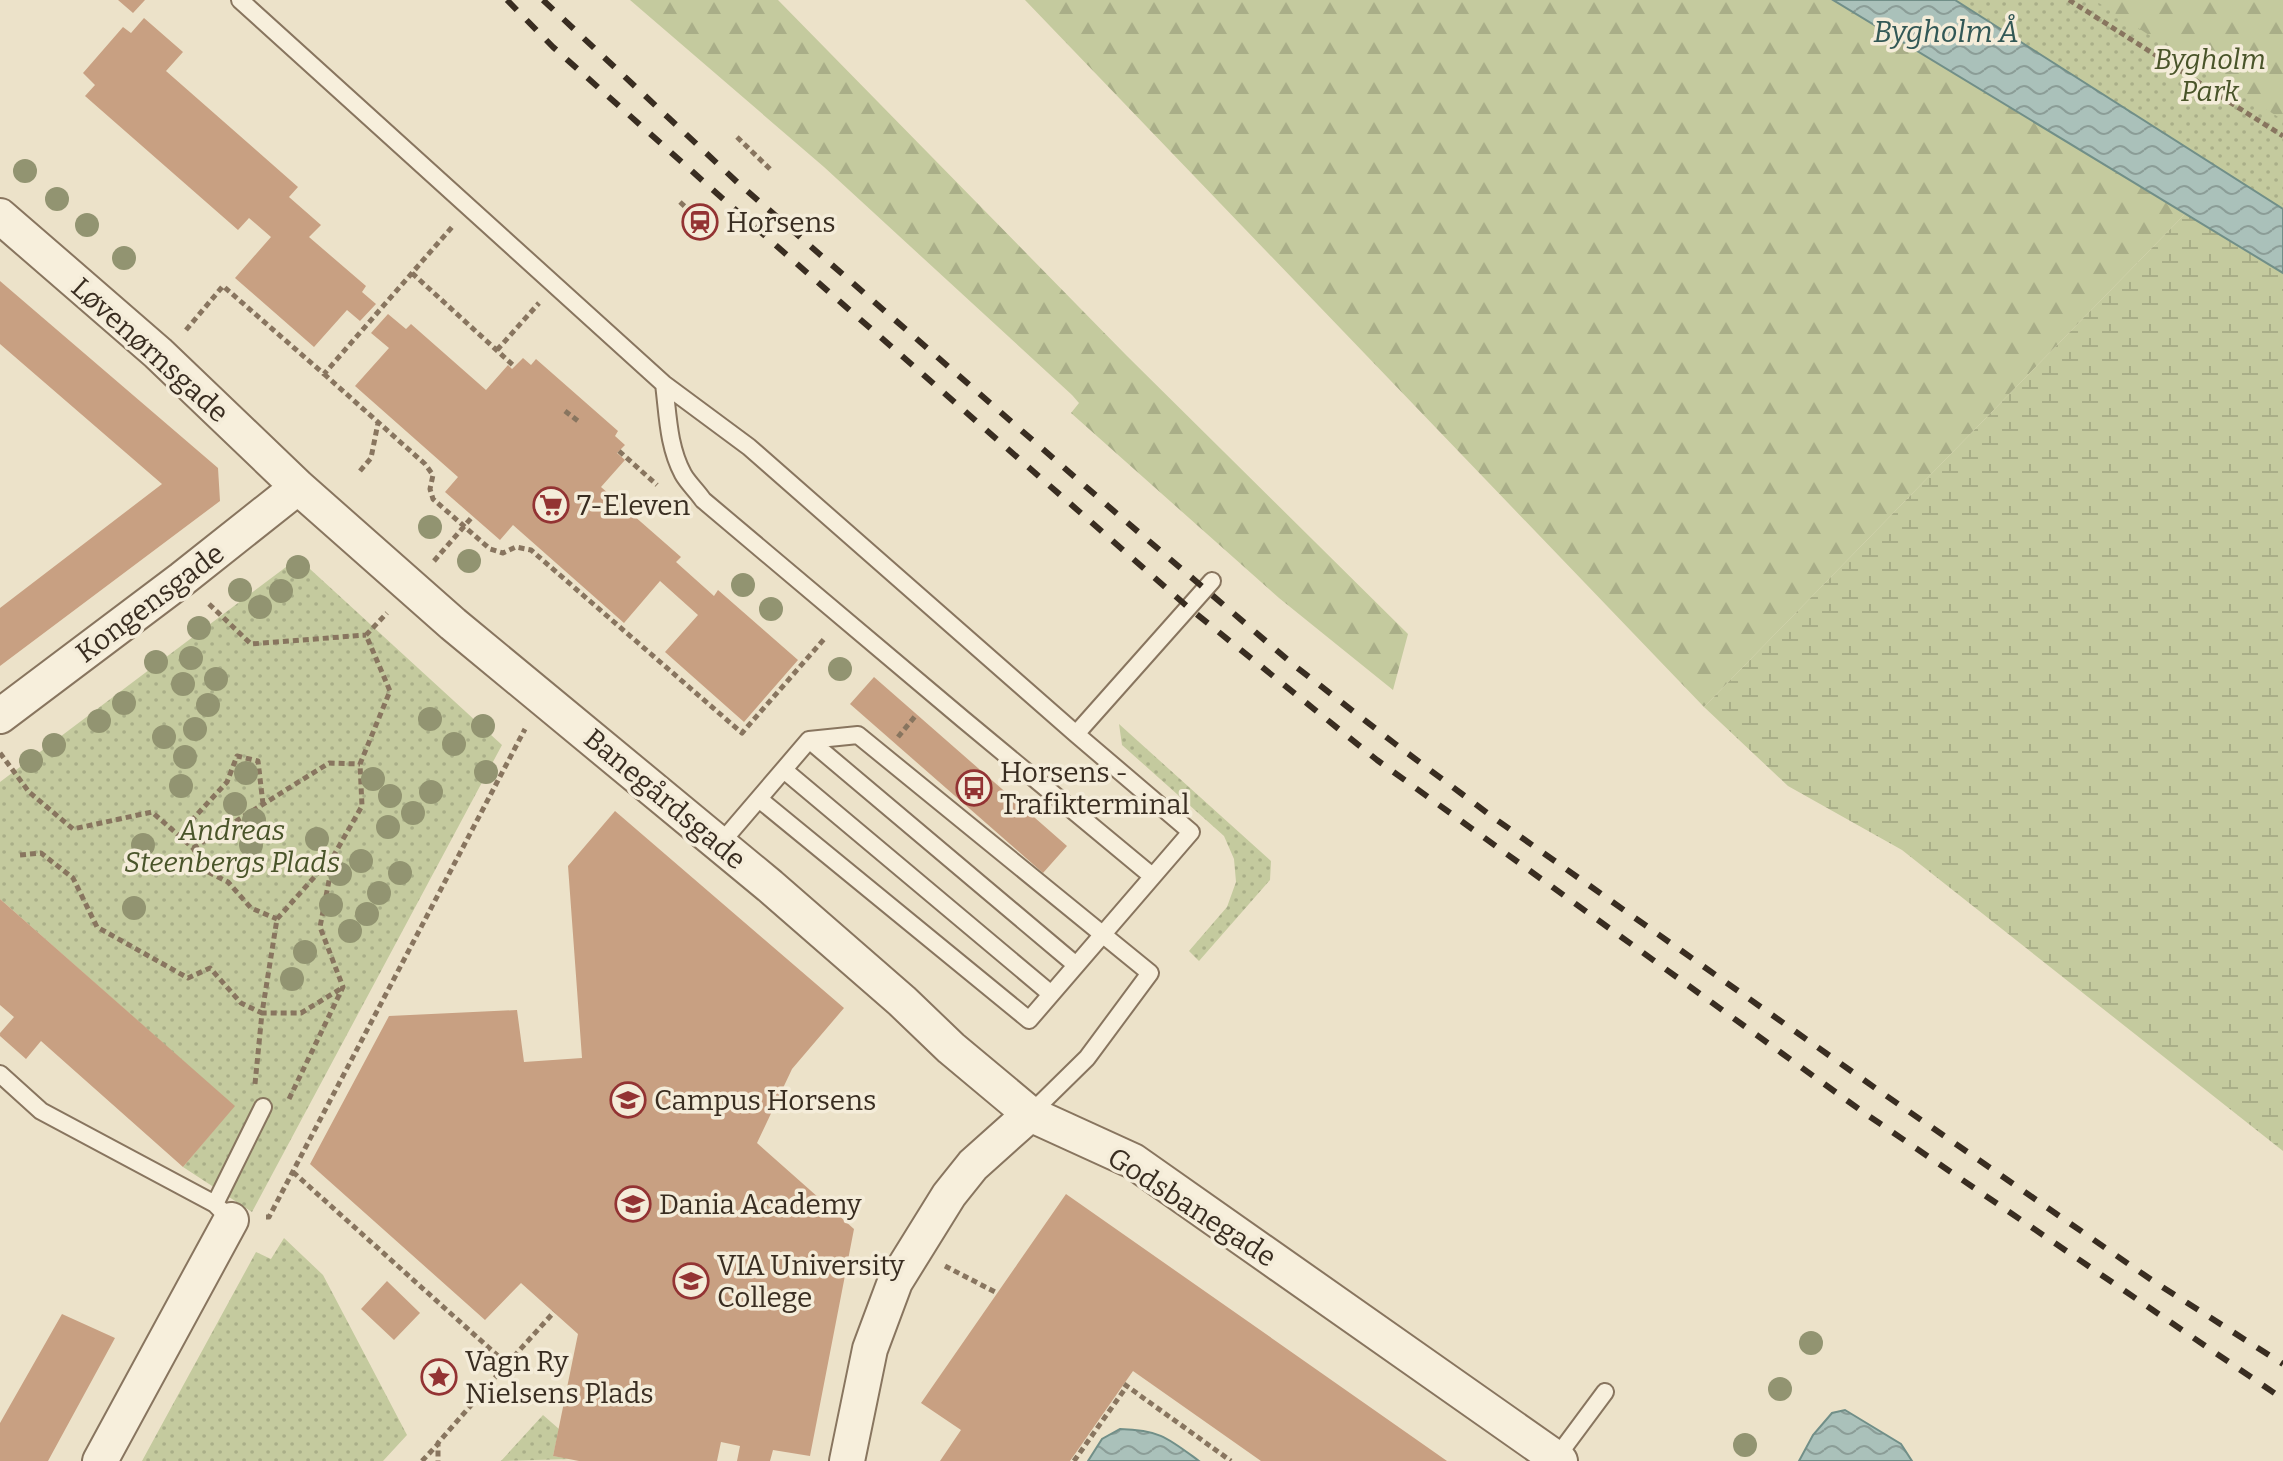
<svg xmlns="http://www.w3.org/2000/svg" width="2283" height="1461" viewBox="0 0 2283 1461" font-family="Bitter,serif">
  <style>
    .grass { fill: url(#grass-dots) }
    .forest { fill: url(#forest-firs) }
    .wetland { fill: url(#wetland-marsh) }
    .water { fill: url(#water-waves); stroke: #718f88; stroke-width: 2 }
    .building { fill: #c8a082 }
    .lines { fill: none; stroke-linecap: round; stroke-linejoin: round }
    .lane-casing { stroke: #88755f; stroke-width: 20 }
    .street-casing { stroke: #88755f; stroke-width: 38 }
    .path { stroke: #88755f; stroke-width: 5; stroke-dasharray: 6 4; stroke-linecap: butt }
    .lane { stroke: #f7efdc; stroke-width: 16 }
    .street { stroke: #f7efdc; stroke-width: 34 }
    .rail { stroke: #392d21; stroke-width: 6; stroke-dasharray: 14 14; stroke-linecap: butt }
    .tree { fill: #929471 }
    .labels { text-anchor: middle; dominant-baseline: central; stroke-width: 7; stroke-linejoin: round; paint-order: stroke }
    .park-label { font-size: 28px; font-style: italic; fill: #495429; stroke: #f4ecd9 }
    .poi-label { font-size: 28px; fill: #392d21; stroke: #f4ecd9; text-anchor: start }
    .street-label { font-size: 28px; fill: #392d21; stroke: #f4ecd9 }
    .water-label { font-size: 30px; font-style: italic; fill: #325856; stroke: #f4ecd9 }
  </style>
  <defs>
    <pattern id="grass-dots" width="8" height="8" patternUnits="userSpaceOnUse" patternTransform="scale(2)"><rect width="8" height="8" fill="#c4ca9e"/><path d="M2 2h.1M6 6h.1" fill="none" stroke="#a9ae88" stroke-width="1.8" stroke-linecap="round"/></pattern>
    <pattern id="forest-firs" width="22" height="20" patternUnits="userSpaceOnUse" patternTransform="scale(2)"><rect width="22" height="20" fill="#c4ca9e"/><path d="M5 1l3.5 6h-7zM16 11l3.5 6h-7z" fill="#a9ae88"/></pattern>
    <pattern id="wetland-marsh" width="20" height="14" patternUnits="userSpaceOnUse" patternTransform="scale(2)"><rect width="20" height="14" fill="#c4ca9e"/><path d="M1 5h8M5 5V1M11 12h8M15 12V8" fill="none" stroke="#a9ae88"/></pattern>
    <pattern id="water-waves" width="16" height="10" patternUnits="userSpaceOnUse" patternTransform="scale(2)"><rect width="16" height="10" fill="#aac1ba"/><path d="M0 5q4-4 8 0t8 0" fill="none" stroke="#8b9d97"/></pattern>
  </defs>
  <rect width="100%" height="100%" fill="#ece2c9"/>
  <path class="grass" d="M 1955,0 L 2283,0 L 2283,209 Z
    M 298,558 L 502,745 L 252,1212 L 183,1167 L 234,1106 L 0,899 L 0,782 Z
    M 1119,724 L 1271,861 L 1270,880 L 1199,961 L 1189,951 L 1227,907 L 1236,882 L 1234,859 L 1224,836 L 1122,745 Z
    M 284,1238 L 323,1275 L 407,1435 L 383,1461 L 142,1461 L 256,1252 L 271,1259 Z
    M 543,1415 L 559,1429 L 553,1456 L 571,1459 L 501,1461 Z"/>
  <path class="forest" d="M 630,0 L 778,0 L 1127,356 L 1408,634 L 1393,690 L 1279,598 L 1071,413 L 1079,403 L 1072,395 L 824,167 Z
    M 1025,0 L 1833,0 L 2185,214 L 1704,707 Z
    M 2094,0 L 2283,0 L 2283,120 Z"/>
  <path class="wetland" d="M 2185,214 L 2283,273 L 2283,1151 L 1902,850 L 1788,786 L 1704,707 Z"/>
  <path class="water" d="M 1833,0 L 1955,0 L 2283,209 L 2283,273 Z
    M 1845,1410 L 1901,1444 L 1912,1461 L 1799,1461 L 1813,1435 L 1832,1413 Z
    M 1120,1429 C 1160,1430 1168,1438 1199,1461 L 1088,1461 L 1102,1439 Z"/>
  <path class="building" d="M 118,0 L 145,0 L 133,13 Z
    M 144,18 L 183,52 L 166,71 L 298,187 L 289,197 L 321,225 L 309,237 L 366,286 L 362,292 L 376,304 L 360,321 L 347,310 L 314,347 L 235,278 L 271,237 L 249,218 L 238,230 L 85,96 L 95,85 L 83,73 L 123,27 L 131,33 Z
    M 0,281 L 218,468 L 220,501 L 0,666 L 0,608 L 162,484 L 0,344 Z
    M 388,314 L 406,329 L 411,324 L 486,390 L 508,365 L 512,369 L 523,358 L 531,365 L 536,359 L 618,431 L 615,436 L 625,445 L 617,453 L 625,460 L 601,487 L 681,557 L 676,562 L 714,596 L 718,590 L 798,660 L 744,722 L 665,652 L 698,615 L 660,581 L 624,623 L 513,525 L 500,540 L 445,492 L 458,477 L 355,386 L 389,348 L 371,333 Z
    M 874,677 L 1067,846 L 1043,873 L 850,704 Z
    M 615,811 L 844,1008 L 792,1069 L 757,1143 L 854,1229 L 810,1456 L 773,1450 L 770,1461 L 737,1461 L 740,1446 L 721,1442 L 717,1461 L 579,1461 L 553,1456 L 578,1334 L 521,1283 L 485,1320 L 310,1164 L 389,1016 L 517,1010 L 524,1062 L 582,1058 L 568,866 Z
    M 0,899 L 235,1106 L 183,1167 L 41,1041 L 26,1059 L 0,1036 L 0,1033 L 14,1017 L 0,1005 Z
    M 1066,1194 L 1447,1461 L 1261,1461 L 1133,1371 L 1070,1461 L 940,1461 L 961,1430 L 921,1403 Z
    M 387,1281 L 420,1313 L 394,1340 L 361,1309 Z
    M 62,1314 L 115,1338 L 48,1461 L 0,1461 L 0,1423 Z"/>
  <g class="lines">
    <defs>
      <path id="lane" d="M 240,0 L 664,384 L 749,447 L 1076,734 L 1191,832 L 1029,1020 L 759,799
        M 664,384 C 668,415 668,446 683,474 C 688,483 697,491 703,500 L 964,720 L 1152,876
        M 1076,734 L 1212,581
        M 809,740 L 1076,965
        M 784,770 L 1051,994
        M 720,844 L 809,740 L 858,735 L 1150,973 L 1087,1058 L 1030,1114
        M 0,1074 L 41,1111 L 215,1204
        M 221,1210 L 215,1204 L 263,1107
        M 1556,1458 L 1605,1392"/>
      <path id="street" d="M 0,216 L 158,353 L 298,487 L 453,624 L 770,886 L 902,1001 L 951,1048 L 1030,1114 L 1133,1161 L 1560,1461
        M 0,716 L 182,579 L 298,487
        M 100,1461 L 231,1220
        M 847,1461 L 870,1349 L 895,1282 L 949,1195 L 973,1165 L 1030,1114"/>
    </defs>
    <use href="#lane" class="lane-casing"/>
    <use href="#street" class="street-casing"/>
    <path class="path" d="M 2069,0 L 2283,136
      M 737,137 L 772,171
      M 680,202 L 716,235
      M 412,273 L 515,367
      M 186,330 L 223,286 L 324,374 L 452,227
      M 497,350 L 539,303
      M 324,374 L 425,464 L 433,475 L 430,489 L 433,499 L 490,549 L 503,553 L 516,547 L 531,550 L 742,733 L 825,638
      M 565,411 L 578,421
      M 619,451 L 657,485
      M 360,471 L 371,458 L 378,423
      M 434,561 L 473,516
      M 209,604 L 251,644 L 366,635
      M 898,737 L 917,714
      M 0,753 L 29,792 L 73,829 L 152,812 L 193,848 L 208,872 L 228,882 L 251,908 L 277,919
      M 191,821 L 227,782 L 237,756 L 258,761 L 263,804
      M 193,848 L 329,763 L 360,764
      M 20,855 L 41,853 L 73,878 L 97,927 L 188,978 L 210,968 L 241,1003 L 262,1013 L 277,919 L 333,856
      M 255,1084 L 262,1013 L 301,1013 L 342,988
      M 289,1099 L 343,987 L 320,927 L 334,855 L 362,806 L 360,764 L 390,691 L 366,635 L 387,613
      M 293,1172 L 507,1364 L 438,1443 L 438,1461
      M 266,1217 L 269,1217 L 525,729
      M 945,1266 L 997,1293
      M 507,1364 L 554,1312
      M 1124,1384 L 1231,1461
      M 422,1461 L 438,1444
      M 1074,1461 L 1127,1386"/>
    <use href="#lane" class="lane"/>
    <use href="#street" class="street"/>
    <path class="rail" d="M 507,0 L 553,47 L 722,198 L 1189,608 L 1377,760 L 1863,1112 L 2283,1399
      M 543,0 L 737,182 L 1108,506 L 1295,666 L 1394,743 L 1494,818 L 1878,1090 L 2153,1281 L 2283,1364"/>
  </g>
  <g class="tree">
    <circle cx="25" cy="171" r="12"/>
    <circle cx="57" cy="199" r="12"/>
    <circle cx="87" cy="225" r="12"/>
    <circle cx="124" cy="258" r="12"/>
    <circle cx="430" cy="527" r="12"/>
    <circle cx="469" cy="561" r="12"/>
    <circle cx="298" cy="567" r="12"/>
    <circle cx="743" cy="585" r="12"/>
    <circle cx="240" cy="590" r="12"/>
    <circle cx="281" cy="591" r="12"/>
    <circle cx="260" cy="607" r="12"/>
    <circle cx="771" cy="609" r="12"/>
    <circle cx="199" cy="628" r="12"/>
    <circle cx="191" cy="658" r="12"/>
    <circle cx="156" cy="662" r="12"/>
    <circle cx="840" cy="669" r="12"/>
    <circle cx="216" cy="679" r="12"/>
    <circle cx="183" cy="684" r="12"/>
    <circle cx="124" cy="703" r="12"/>
    <circle cx="208" cy="705" r="12"/>
    <circle cx="430" cy="719" r="12"/>
    <circle cx="99" cy="721" r="12"/>
    <circle cx="483" cy="726" r="12"/>
    <circle cx="195" cy="729" r="12"/>
    <circle cx="164" cy="737" r="12"/>
    <circle cx="454" cy="744" r="12"/>
    <circle cx="54" cy="745" r="12"/>
    <circle cx="185" cy="757" r="12"/>
    <circle cx="31" cy="761" r="12"/>
    <circle cx="486" cy="772" r="12"/>
    <circle cx="246" cy="773" r="12"/>
    <circle cx="373" cy="779" r="12"/>
    <circle cx="181" cy="786" r="12"/>
    <circle cx="431" cy="792" r="12"/>
    <circle cx="390" cy="796" r="12"/>
    <circle cx="235" cy="804" r="12"/>
    <circle cx="413" cy="813" r="12"/>
    <circle cx="254" cy="820" r="12"/>
    <circle cx="388" cy="827" r="12"/>
    <circle cx="317" cy="839" r="12"/>
    <circle cx="143" cy="845" r="12"/>
    <circle cx="251" cy="845" r="12"/>
    <circle cx="361" cy="861" r="12"/>
    <circle cx="400" cy="873" r="12"/>
    <circle cx="340" cy="874" r="12"/>
    <circle cx="379" cy="893" r="12"/>
    <circle cx="331" cy="905" r="12"/>
    <circle cx="134" cy="908" r="12"/>
    <circle cx="367" cy="914" r="12"/>
    <circle cx="350" cy="931" r="12"/>
    <circle cx="305" cy="952" r="12"/>
    <circle cx="292" cy="979" r="12"/>
    <circle cx="1811" cy="1343" r="12"/>
    <circle cx="1780" cy="1389" r="12"/>
    <circle cx="1745" cy="1445" r="12"/>
  </g>
  <defs>
    <symbol id="station-ring" viewBox="-11 -11 22 22"><circle r="9.5" fill="#f4ecd9" stroke="#933333" stroke-width="1.5"/><path d="M-3-6H3Q5-6 5-4V2Q5 4 3 4L4.5 6H3L1.5 4h-3L-3 6H-4.5L-3 4Q-5 4-5 2V-4Q-5-6-3-6ZM-3.5-4v3h7v-3ZM-3.5 1v1.5H-2V1ZM2 1v1.5H3.5V1Z" fill="#933333"/></symbol>
    <symbol id="supermarket-ring" viewBox="-11 -11 22 22"><circle r="9.5" fill="#f4ecd9" stroke="#933333" stroke-width="1.5"/><path d="M-6-5.5h2.5l.6 2H6L4.5 2H-2.5L-4.4-4H-6ZM-1.5 3.2a1.3 1.3 0 1 0 .1 0ZM3 3.2a1.3 1.3 0 1 0 .1 0Z" fill="#933333"/></symbol>
    <symbol id="bus-ring" viewBox="-11 -11 22 22"><circle r="9.5" fill="#f4ecd9" stroke="#933333" stroke-width="1.5"/><path d="M-5-6H5V4H4V6H2V4H-2V6H-4V4H-5ZM-3.5-4V0h7V-4ZM-3.5 1.2v1.5H-2V1.2ZM2 1.2v1.5H3.5V1.2Z" fill="#933333"/></symbol>
    <symbol id="university-ring" viewBox="-11 -11 22 22"><circle r="9.5" fill="#f4ecd9" stroke="#933333" stroke-width="1.5"/><path d="M0-5L7-2L0 1L-7-2ZM-4 1L0 2.5L4 1V4Q0 6-4 4Z" fill="#933333"/></symbol>
    <symbol id="sight-ring" viewBox="-11 -11 22 22"><circle r="9.5" fill="#f4ecd9" stroke="#933333" stroke-width="1.5"/><path d="M0-6L1.8-2.2L6-1.7L2.9 1.2L3.7 5.4L0 3.3L-3.7 5.4L-2.9 1.2L-6-1.7L-1.8-2.2Z" fill="#933333"/></symbol>
  </defs>
  <g fill-rule="evenodd">
    <use href="#station-ring" x="680" y="202" width="40" height="40"/>
    <use href="#supermarket-ring" x="531" y="485" width="40" height="40"/>
    <use href="#bus-ring" x="954" y="768" width="40" height="40"/>
    <use href="#university-ring" x="608" y="1080" width="40" height="40"/>
    <use href="#university-ring" x="613" y="1184" width="40" height="40"/>
    <use href="#university-ring" x="671" y="1261" width="40" height="40"/>
    <use href="#sight-ring" x="419" y="1357" width="40" height="40"/>
  </g>
  <g class="labels">
    <g class="park-label">
      <text x="2210" y="59">Bygholm<tspan x="2210" dy="32">Park</tspan></text>
      <text x="232" y="830">Andreas<tspan x="232" dy="32">Steenbergs Plads</tspan></text>
    </g>
    <g class="poi-label">
      <text x="726" y="222">Horsens</text>
      <text x="577" y="505">7-Eleven</text>
      <text x="1000" y="772">Horsens -<tspan x="1000" dy="32">Trafikterminal</tspan></text>
      <text x="654" y="1100">Campus Horsens</text>
      <text x="659" y="1204">Dania Academy</text>
      <text x="717" y="1265">VIA University<tspan x="717" dy="32">College</tspan></text>
      <text x="465" y="1361">Vagn Ry<tspan x="465" dy="32">Nielsens Plads</tspan></text>
    </g>
    <g class="street-label">
      <text transform="translate(150 350) rotate(42)">Løvenørnsgade</text>
      <text transform="translate(150 603) rotate(-37)">Kongensgade</text>
      <text transform="translate(665 799) rotate(40)">Banegårdsgade</text>
      <text transform="translate(1192 1207) rotate(33)">Godsbanegade</text>
    </g>
    <g class="water-label">
      <text x="1946" y="32">Bygholm Å</text>
    </g>
  </g>
</svg>
